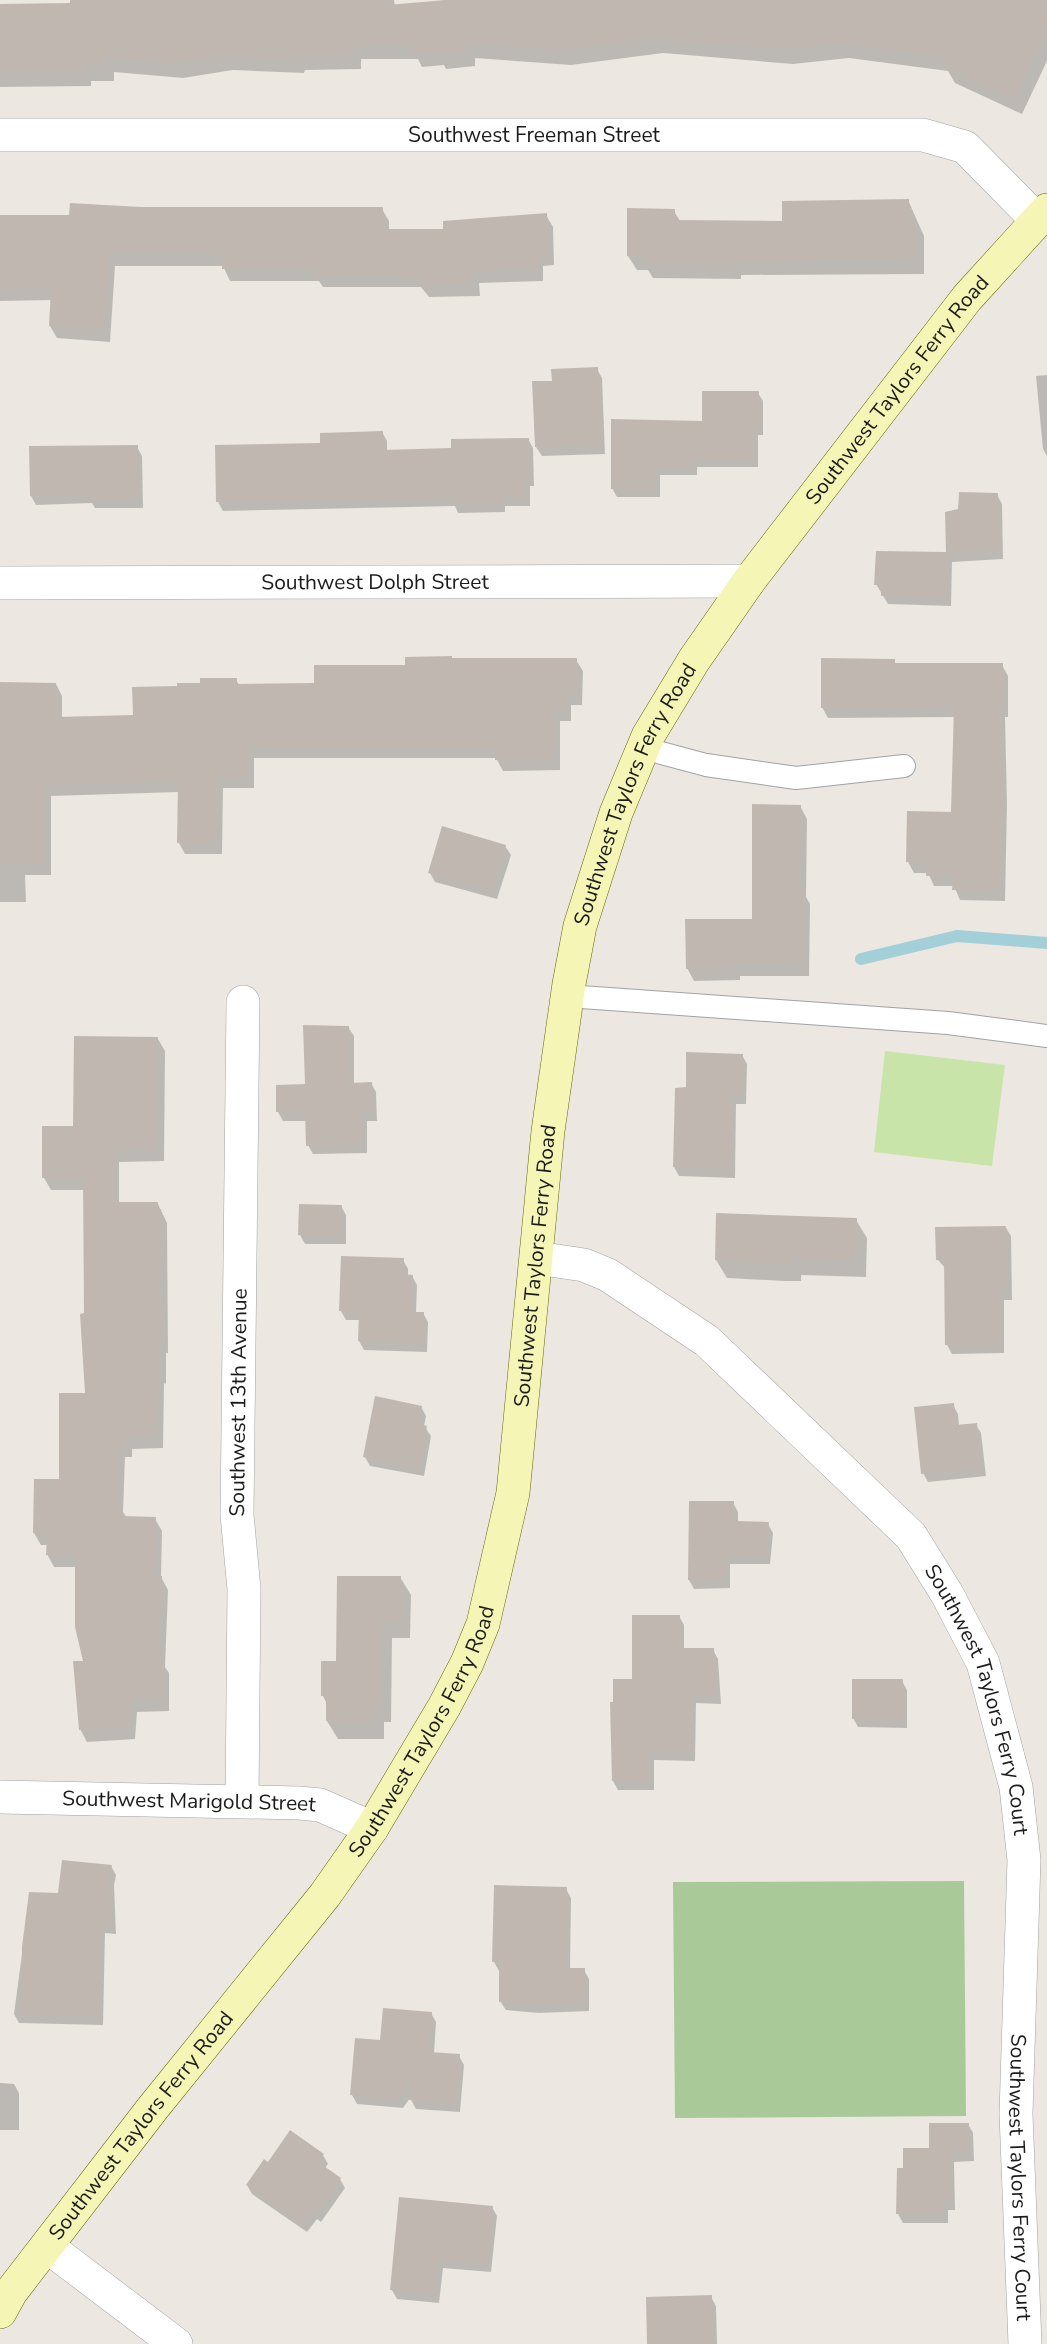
<svg xmlns="http://www.w3.org/2000/svg" width="1047" height="2344" viewBox="0 0 1047 2344" font-family="'Nunito Sans',sans-serif">
  <style>
    .grass { fill: #c9e4a9 }
    .forest { fill: #a9c998 }
    .shadow { fill: #0003 }
    .lines { fill: none; stroke-linecap: round; stroke-linejoin: round }
    .stream { stroke: #a3cfd8; stroke-width: 12 }
    .building { fill: #c0b7b1 }
    .lane-casing { stroke: #a2a2a2; stroke-width: 24 }
    .street-casing { stroke: #a2a2a2; stroke-width: 34 }
    .secondary-casing { stroke: #656a0b; stroke-width: 34 }
    .lane { stroke: #fff; stroke-width: 22 }
    .street { stroke: #fff; stroke-width: 33 }
    .secondary { stroke: #f5f5b6; stroke-width: 33 }
    .labels { text-anchor: middle; dominant-baseline: central; stroke-width: 4.5; stroke-linejoin: round; paint-order: stroke }
    .street-label { font-size: 21px; fill: #1b1b1b; stroke: #fff }
  </style>
  <rect width="100%" height="100%" fill="#ece8e1"/>
  <path class="grass" d="M 885,1051 L 1005,1065 L 992,1166 L 874,1152 Z"/>
  <path class="forest" d="M 964,1881 L 966,2116 L 675,2118 L 673,1882 Z"/>
  <path class="shadow" d="M 71,0 L 394,0 L 395,6 L 447,0 L 1047,0 L 1047,61 L 1022,114 L 955,83 L 948,71 L 849,58 L 793,64 L 663,53 L 571,65 L 475,58 L 475,66 L 446,69 L 444,65 L 422,67 L 418,59 L 361,59 L 361,69 L 305,70 L 304,73 L 233,70 L 183,78 L 114,72 L 114,81 L 91,81 L 91,86 L 0,87 L 0,6 L 72,5 Z
    M 908,200 L 924,236 L 924,274 L 741,275 L 741,279 L 653,278 L 648,270 L 637,270 L 628,256 L 674,211 L 680,221 L 783,223 Z
    M 141,209 L 382,209 L 389,221 L 389,231 L 444,231 L 546,215 L 553,227 L 554,265 L 543,266 L 543,281 L 479,283 L 480,296 L 429,297 L 421,287 L 323,287 L 319,281 L 230,281 L 223,266 L 115,266 L 110,342 L 57,338 L 50,326 L 52,300 L 0,301 L 0,216 L 71,216 Z
    M 597,369 L 602,378 L 605,454 L 542,456 L 536,447 L 553,382 Z
    M 1047,375 L 1047,456 L 1043,449 L 1036,376 Z
    M 758,393 L 763,401 L 763,435 L 758,435 L 758,467 L 697,467 L 697,475 L 660,475 L 660,497 L 617,497 L 612,488 L 704,422 Z
    M 382,432 L 387,441 L 387,451 L 452,449 L 528,439 L 533,448 L 534,486 L 530,486 L 530,506 L 505,506 L 505,512 L 458,513 L 455,506 L 223,511 L 218,502 L 216,447 L 321,444 Z
    M 137,447 L 142,456 L 143,508 L 95,508 L 92,503 L 36,505 L 31,496 L 30,448 Z
    M 997,495 L 1002,504 L 1003,559 L 952,562 L 951,606 L 888,604 L 876,584 L 948,553 Z
    M 453,660 L 576,660 L 583,671 L 582,705 L 571,705 L 571,721 L 560,721 L 560,770 L 503,771 L 496,758 L 254,758 L 254,788 L 223,788 L 222,854 L 185,854 L 179,843 L 179,792 L 51,796 L 51,875 L 25,875 L 26,902 L 0,902 L 0,684 L 56,684 L 62,696 L 62,718 L 134,717 L 179,687 L 236,680 L 240,686 L 315,684 Z
    M 894,661 L 896,665 L 1002,665 L 1008,676 L 1008,717 L 1005,717 L 1007,804 L 1005,901 L 960,900 L 954,886 L 934,886 L 928,873 L 914,873 L 908,862 L 953,814 L 956,717 L 828,718 L 822,707 Z
    M 800,806 L 807,819 L 806,897 L 810,904 L 809,976 L 740,976 L 740,980 L 694,981 L 687,968 L 753,920 Z
    M 505,846 L 511,855 L 497,899 L 435,882 L 430,873 Z
    M 348,1027 L 354,1036 L 354,1084 L 371,1083 L 376,1092 L 377,1121 L 367,1121 L 367,1153 L 313,1154 L 308,1145 L 307,1121 L 283,1121 L 278,1112 L 306,1085 Z
    M 158,1039 L 165,1051 L 164,1161 L 119,1162 L 119,1203 L 158,1204 L 167,1223 L 168,1353 L 166,1353 L 166,1384 L 164,1383 L 163,1448 L 132,1449 L 132,1457 L 125,1457 L 123,1512 L 127,1518 L 155,1519 L 162,1531 L 161,1577 L 168,1590 L 165,1667 L 169,1673 L 169,1711 L 137,1712 L 135,1739 L 87,1742 L 80,1729 L 85,1663 L 76,1567 L 54,1567 L 47,1554 L 48,1545 L 41,1545 L 34,1533 L 61,1481 L 87,1395 L 85,1190 L 51,1190 L 44,1178 L 74,1127 Z
    M 742,1055 L 747,1064 L 746,1104 L 736,1104 L 735,1178 L 679,1176 L 674,1167 L 676,1089 L 687,1089 Z
    M 341,1206 L 346,1215 L 346,1244 L 305,1244 L 300,1235 Z
    M 856,1220 L 867,1238 L 866,1277 L 801,1275 L 801,1281 L 784,1281 L 727,1278 L 716,1260 Z
    M 1006,1228 L 1011,1236 L 1012,1300 L 1004,1300 L 1004,1353 L 952,1354 L 947,1345 L 946,1269 L 938,1260 Z
    M 403,1260 L 408,1269 L 408,1276 L 412,1276 L 417,1285 L 416,1313 L 423,1313 L 428,1322 L 427,1352 L 364,1350 L 359,1341 L 360,1320 L 346,1320 L 341,1311 Z
    M 953,1405 L 958,1414 L 959,1426 L 976,1425 L 981,1433 L 986,1476 L 928,1482 L 923,1473 Z
    M 421,1407 L 426,1416 L 424,1426 L 431,1436 L 424,1476 L 370,1466 L 365,1457 Z
    M 733,1503 L 738,1512 L 738,1523 L 768,1524 L 773,1533 L 770,1564 L 730,1564 L 730,1588 L 694,1589 L 689,1580 Z
    M 400,1577 L 411,1595 L 410,1638 L 392,1638 L 391,1722 L 384,1722 L 384,1739 L 338,1739 L 327,1721 L 327,1704 L 323,1696 L 338,1663 Z
    M 679,1616 L 684,1625 L 684,1650 L 713,1650 L 718,1659 L 721,1704 L 696,1703 L 695,1761 L 654,1760 L 654,1790 L 618,1790 L 613,1781 L 614,1704 Z
    M 902,1681 L 907,1690 L 907,1728 L 858,1727 L 853,1718 Z
    M 111,1866 L 116,1875 L 114,1885 L 116,1934 L 105,1933 L 103,2025 L 19,2023 L 14,2014 L 30,1894 L 60,1895 Z
    M 566,1889 L 571,1898 L 570,1970 L 584,1970 L 589,1979 L 589,2011 L 539,2013 L 506,2010 L 500,2001 L 499,1971 L 494,1962 Z
    M 431,2013 L 436,2022 L 434,2054 L 459,2056 L 464,2065 L 460,2112 L 416,2109 L 410,2098 L 403,2108 L 357,2104 L 352,2095 L 382,2042 Z
    M 0,2083 L 14,2084 L 19,2093 L 19,2130 L 0,2130 Z
    M 968,2124 L 973,2133 L 974,2161 L 954,2162 L 955,2210 L 948,2210 L 948,2223 L 903,2223 L 898,2214 L 899,2169 L 904,2169 Z
    M 323,2155 L 328,2164 L 325,2168 L 340,2179 L 345,2188 L 321,2222 L 317,2219 L 307,2232 L 252,2194 L 247,2185 L 268,2165 Z
    M 492,2207 L 497,2216 L 491,2272 L 443,2268 L 439,2303 L 397,2299 L 392,2290 Z
    M 711,2297 L 716,2306 L 717,2344 L 648,2344 Z"/>
  <g class="lines">
    <path class="stream" d="M 861,959 L 957,936 L 1047,943"/>
  </g>
  <path class="building" d="M 70,0 L 387,0 L 387,5 L 446,0 L 1047,0 L 1047,28 L 1014,99 L 945,68 L 945,57 L 840,43 L 783,49 L 653,38 L 562,50 L 467,43 L 467,51 L 435,54 L 435,51 L 412,53 L 412,45 L 353,45 L 353,55 L 297,56 L 296,59 L 224,55 L 174,63 L 106,57 L 106,66 L 83,66 L 84,72 L 0,72 L 0,4 L 70,3 Z
    M 909,199 L 909,220 L 916,220 L 916,259 L 733,261 L 733,265 L 643,263 L 642,256 L 627,256 L 627,208 L 675,209 L 675,220 L 782,221 L 782,201 Z
    M 70,203 L 141,207 L 383,207 L 383,229 L 443,229 L 443,221 L 547,213 L 548,253 L 537,253 L 537,269 L 473,271 L 473,284 L 420,285 L 420,279 L 414,279 L 414,275 L 314,275 L 314,269 L 222,269 L 222,254 L 108,254 L 104,330 L 49,326 L 51,288 L 0,289 L 0,215 L 69,215 Z
    M 598,367 L 601,445 L 535,447 L 532,381 L 552,381 L 551,369 Z
    M 702,391 L 759,391 L 759,427 L 753,427 L 753,459 L 693,459 L 693,467 L 656,467 L 656,489 L 611,489 L 611,419 L 702,421 Z
    M 383,431 L 383,450 L 451,448 L 451,439 L 529,438 L 530,477 L 526,477 L 526,498 L 501,498 L 501,504 L 452,504 L 452,498 L 216,502 L 215,445 L 320,443 L 320,433 Z
    M 138,445 L 138,499 L 88,500 L 88,495 L 30,496 L 29,446 Z
    M 959,492 L 998,493 L 999,550 L 948,553 L 947,597 L 881,596 L 881,585 L 874,585 L 876,551 L 946,552 L 945,512 L 958,509 Z
    M 452,656 L 452,658 L 577,658 L 577,695 L 565,694 L 566,710 L 554,710 L 554,759 L 495,760 L 495,747 L 248,747 L 249,777 L 217,778 L 216,843 L 177,843 L 178,781 L 46,785 L 46,864 L 0,864 L 0,682 L 56,683 L 56,717 L 133,715 L 132,687 L 177,686 L 177,683 L 200,683 L 200,678 L 237,678 L 237,684 L 314,683 L 314,665 L 405,665 L 405,657 Z
    M 821,658 L 895,659 L 895,663 L 1003,663 L 1002,706 L 999,706 L 1002,791 L 999,890 L 952,890 L 953,876 L 926,876 L 926,862 L 906,862 L 907,811 L 951,812 L 954,706 L 821,708 Z
    M 752,804 L 801,805 L 800,890 L 803,890 L 803,964 L 733,964 L 733,968 L 686,969 L 685,919 L 752,919 Z
    M 442,826 L 506,845 L 492,891 L 428,873 Z
    M 303,1025 L 349,1026 L 350,1083 L 372,1082 L 373,1112 L 362,1112 L 363,1144 L 306,1146 L 305,1112 L 276,1112 L 276,1085 L 305,1084 Z
    M 74,1036 L 158,1037 L 157,1149 L 113,1150 L 113,1202 L 158,1202 L 158,1209 L 161,1209 L 160,1299 L 162,1299 L 157,1436 L 126,1437 L 125,1445 L 119,1445 L 117,1505 L 121,1505 L 121,1516 L 156,1517 L 154,1576 L 162,1576 L 159,1659 L 163,1659 L 163,1699 L 131,1700 L 129,1727 L 79,1730 L 73,1661 L 83,1661 L 75,1627 L 75,1555 L 46,1555 L 47,1534 L 33,1533 L 34,1479 L 59,1479 L 59,1393 L 85,1393 L 80,1314 L 84,1313 L 83,1178 L 42,1178 L 42,1126 L 73,1126 Z
    M 686,1052 L 743,1054 L 742,1096 L 732,1096 L 730,1169 L 673,1167 L 675,1088 L 686,1087 Z
    M 299,1204 L 342,1205 L 341,1236 L 298,1235 Z
    M 716,1213 L 857,1218 L 856,1260 L 791,1258 L 791,1263 L 773,1263 L 715,1260 Z
    M 1006,1226 L 1008,1292 L 999,1292 L 1000,1345 L 945,1345 L 944,1260 L 936,1260 L 935,1227 Z
    M 341,1256 L 404,1258 L 403,1274 L 413,1275 L 411,1312 L 424,1312 L 423,1343 L 358,1341 L 359,1312 L 339,1311 Z
    M 375,1396 L 422,1406 L 419,1424 L 427,1426 L 419,1468 L 363,1457 Z
    M 954,1403 L 956,1425 L 977,1423 L 981,1467 L 921,1474 L 914,1407 Z
    M 689,1501 L 734,1501 L 734,1521 L 769,1522 L 766,1555 L 726,1555 L 726,1579 L 688,1580 Z
    M 337,1576 L 401,1576 L 401,1621 L 382,1621 L 382,1705 L 375,1704 L 374,1721 L 326,1721 L 326,1696 L 321,1696 L 321,1661 L 336,1661 Z
    M 632,1615 L 680,1615 L 679,1648 L 714,1648 L 717,1696 L 692,1694 L 691,1752 L 650,1752 L 650,1782 L 612,1781 L 610,1702 L 613,1702 L 613,1679 L 632,1679 Z
    M 852,1679 L 903,1679 L 903,1719 L 852,1719 Z
    M 62,1860 L 112,1865 L 109,1875 L 112,1926 L 101,1925 L 99,2016 L 22,2015 L 22,1947 L 29,1892 L 58,1893 Z
    M 494,1885 L 567,1887 L 566,1968 L 585,1968 L 585,2002 L 533,2004 L 499,2002 L 499,1962 L 492,1962 Z
    M 383,2008 L 432,2012 L 429,2052 L 460,2054 L 456,2104 L 409,2100 L 411,2082 L 398,2099 L 350,2095 L 355,2038 L 380,2040 Z
    M 929,2123 L 969,2123 L 969,2153 L 950,2153 L 951,2201 L 944,2201 L 944,2214 L 896,2214 L 897,2168 L 903,2168 L 903,2148 L 929,2148 Z
    M 290,2130 L 324,2154 L 318,2162 L 341,2178 L 316,2214 L 311,2211 L 301,2224 L 246,2185 L 264,2159 L 268,2162 Z
    M 399,2197 L 493,2206 L 487,2264 L 438,2260 L 435,2295 L 390,2290 Z
    M 712,2295 L 713,2344 L 647,2344 L 646,2297 Z"/>
  <g class="lines">
    <defs>
      <path id="lane" d="M 643,748 L 706,765 L 796,778 L 904,766
        M 567,996 L 948,1023 L 1047,1036"/>
      <g id="street">
        <path id="s1" d="M 0,135 L 923,135 L 965,147 L 1037,220"/>
        <path id="s2" d="M 0,583 L 749,581"/>
        <path id="s3" d="M 537,1258 L 584,1265 L 608,1275 L 707,1341 L 911,1536 L 947,1594 L 983,1663 L 1016,1787 L 1024,1860 L 1016,2114 L 1025,2344"/>
        <path id="s4" d="M 0,1797 L 299,1803 L 320,1805 L 372,1828"/>
        <path id="s5" d="M 242,1801 L 244,1589 L 237,1515 L 243,1002"/>
        <path d="M 48,2247 L 176,2344"/>
      </g>
      <g id="secondary">
        <path id="s6" d="M 0,2312 L 11,2292 L 152,2109 L 325,1895 L 372,1828 L 444,1707 L 467,1663 L 483,1624 L 513,1493 L 548,1131 L 569,984 L 580,926 L 616,813 L 648,736 L 694,660 L 749,581 L 967,298 L 1047,210"/>
      </g>
    </defs>
    <use href="#lane" class="lane-casing"/>
    <use href="#street" class="street-casing"/>
    <use href="#secondary" class="secondary-casing"/>
    <use href="#lane" class="lane"/>
    <use href="#street" class="street"/>
    <use href="#secondary" class="secondary"/>
  </g>
  <g class="labels">
    <g class="street-label">
      <text stroke="none"><textPath href="#s1" startOffset="534">Southwest Freeman Street</textPath></text>
      <text stroke="none"><textPath href="#s6" startOffset="2178">Southwest Taylors Ferry Road</textPath></text>
      <text stroke="none"><textPath href="#s2" startOffset="375">Southwest Dolph Street</textPath></text>
      <text stroke="none"><textPath href="#s6" startOffset="1692">Southwest Taylors Ferry Road</textPath></text>
      <text stroke="none"><textPath href="#s6" startOffset="1206">Southwest Taylors Ferry Road</textPath></text>
      <text stroke="none"><textPath href="#s5" startOffset="399">Southwest 13th Avenue</textPath></text>
      <text stroke="none"><textPath href="#s3" startOffset="654">Southwest Taylors Ferry Court</textPath></text>
      <text stroke="none"><textPath href="#s6" startOffset="720">Southwest Taylors Ferry Road</textPath></text>
      <text stroke="none"><textPath href="#s4" startOffset="189">Southwest Marigold Street</textPath></text>
      <text stroke="none"><textPath href="#s6" startOffset="234">Southwest Taylors Ferry Road</textPath></text>
      <text stroke="none"><textPath href="#s3" startOffset="1140">Southwest Taylors Ferry Court</textPath></text>
    </g>
  </g>
</svg>
